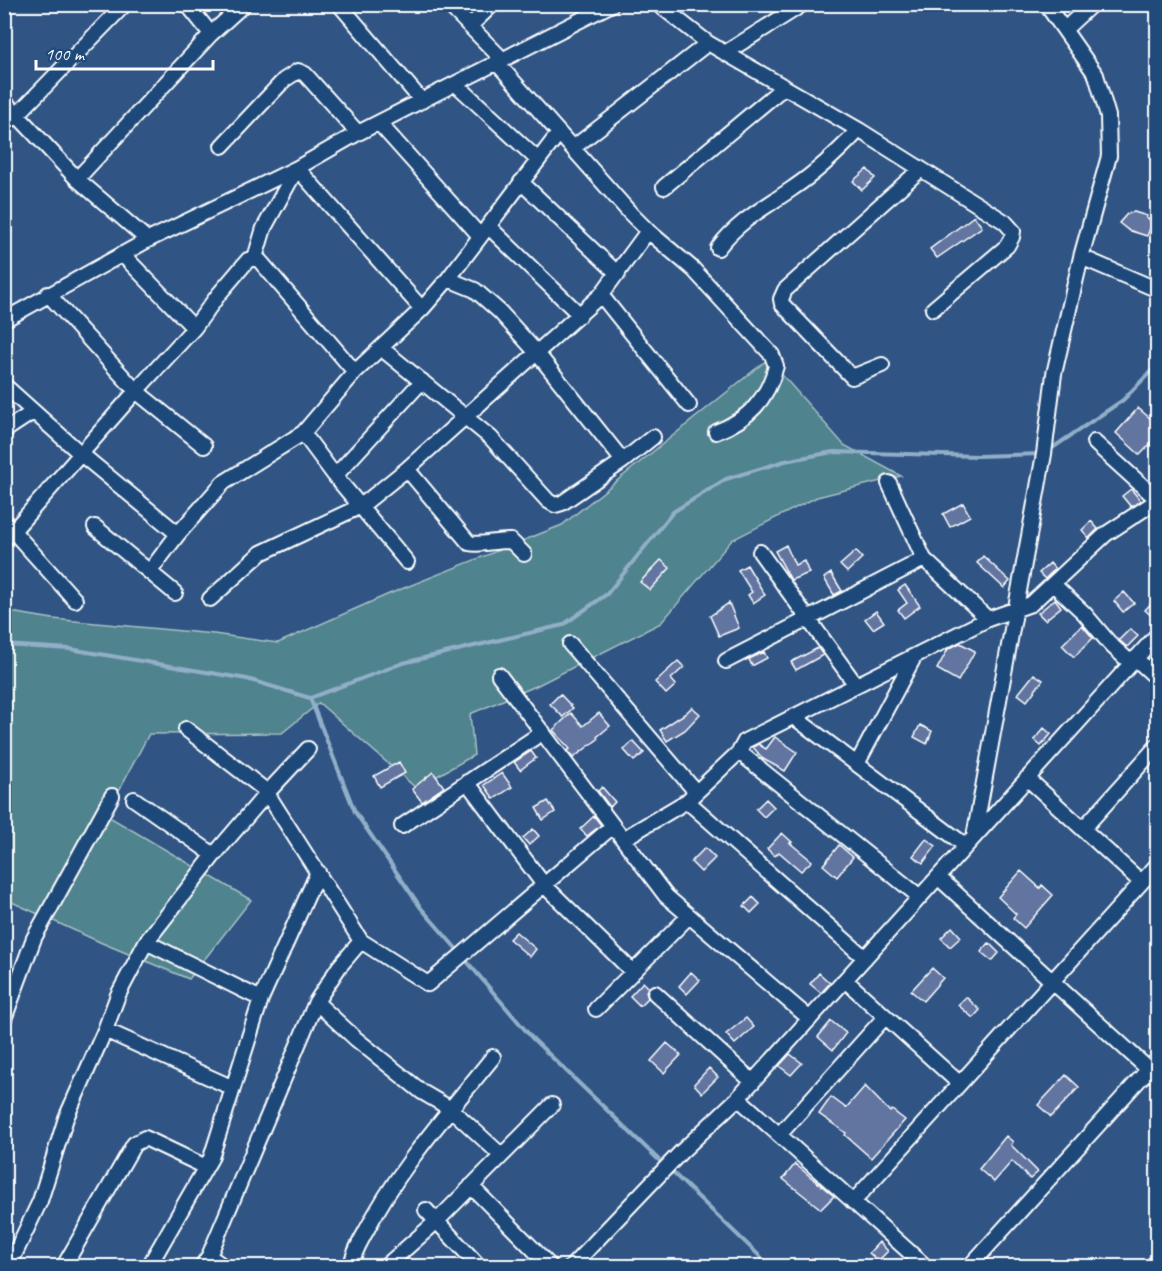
<svg xmlns="http://www.w3.org/2000/svg" width="1162" height="1271" viewBox="0 0 1162 1271" font-family="Caveat,sans-serif">
  <style>
    .green { fill: #50838e; stroke: #a8c1c6; stroke-width: 1.5 }
    .lines { fill: none; stroke-linecap: round; stroke-linejoin: round }
    .stream { stroke: #91afc8; stroke-width: 4 }
    .building { fill: #6274a0; stroke: #fff; stroke-width: 1.5 }
    .minor-casing { stroke: #fff; stroke-width: 18 }
    .minor { stroke: #1f4a7a; stroke-width: 14 }
  </style>
  <rect width="100%" height="100%" fill="#305484"/>
  <filter id="ink" filterUnits="userSpaceOnUse"><feTurbulence type="fractalNoise" baseFrequency=".0167" numOctaves="2"/><feDisplacementMap in="SourceGraphic" scale="12" xChannelSelector="R" yChannelSelector="G"/><feConvolveMatrix kernelMatrix="1 2 1 2 8 2 1 2 1" color-interpolation-filters="sRGB"/></filter>
  <g filter="url(#ink)">
    <path class="green" d="M 768,359 L 844,445 L 901,476 L 817,497 L 732,540 L 661,623 L 536,686 L 470,714 L 474,755 L 416,788 L 319,703 L 282,733 L 149,734 L 106,815 L 251,900 L 189,979 L 102,943 L 5,899 L 4,611 L 53,619 L 214,634 L 278,643 L 389,594 L 562,525 Z"/>
    <g class="lines">
      <path class="stream" d="M 1048,451 L 1123,400 L 1158,364
        M 4,645 L 70,649 L 247,679 L 310,698 L 403,663 L 563,625 L 607,594 L 673,512 L 726,479 L 785,461 L 833,452 L 978,456 L 1041,454
        M 310,698 L 355,812 L 421,908 L 460,953
        M 464,958 L 532,1038 L 663,1164
        M 669,1169 L 770,1266"/>
    </g>
    <path class="building" d="M 867,169 L 875,178 L 862,190 L 853,181 Z
      M 1134,212 L 1147,216 L 1146,218 L 1153,221 L 1147,236 L 1128,230 L 1119,223 L 1127,214 Z
      M 974,216 L 982,227 L 937,258 L 930,249 Z
      M 1138,408 L 1158,425 L 1158,436 L 1140,455 L 1116,433 Z
      M 1131,489 L 1141,501 L 1131,507 L 1122,496 Z
      M 963,503 L 970,516 L 950,527 L 943,514 Z
      M 1091,521 L 1098,529 L 1089,538 L 1082,530 Z
      M 786,545 L 795,565 L 804,561 L 809,573 L 791,580 L 775,551 Z
      M 856,551 L 862,558 L 847,572 L 840,565 Z
      M 983,556 L 1010,581 L 1004,588 L 977,563 Z
      M 661,560 L 670,568 L 650,590 L 640,582 Z
      M 1050,563 L 1055,569 L 1045,579 L 1039,573 Z
      M 747,565 L 765,595 L 753,603 L 748,595 L 752,592 L 738,570 Z
      M 831,573 L 842,591 L 834,595 L 824,578 Z
      M 905,585 L 920,606 L 904,618 L 898,610 L 907,603 L 898,590 Z
      M 1124,592 L 1134,603 L 1123,612 L 1114,601 Z
      M 1158,596 L 1158,622 L 1145,610 Z
      M 1055,599 L 1061,607 L 1045,620 L 1038,613 Z
      M 729,603 L 739,628 L 719,636 L 710,616 Z
      M 876,611 L 884,622 L 873,629 L 865,619 Z
      M 1082,625 L 1093,638 L 1074,657 L 1062,645 Z
      M 1130,629 L 1138,636 L 1127,647 L 1119,640 Z
      M 960,643 L 975,651 L 958,681 L 937,669 L 948,649 Z
      M 818,648 L 823,655 L 796,670 L 791,662 Z
      M 764,652 L 767,658 L 752,666 L 749,659 Z
      M 678,661 L 684,667 L 671,679 L 676,685 L 666,694 L 655,682 Z
      M 1034,674 L 1043,680 L 1027,701 L 1018,694 Z
      M 560,694 L 573,708 L 563,717 L 550,704 Z
      M 692,707 L 700,714 L 685,730 L 667,741 L 660,730 L 686,713 Z
      M 571,713 L 583,726 L 599,713 L 610,726 L 597,737 L 598,739 L 573,758 L 567,751 L 570,749 L 553,730 Z
      M 920,725 L 932,731 L 927,744 L 914,737 Z
      M 1044,728 L 1051,734 L 1041,746 L 1034,740 Z
      M 775,737 L 797,752 L 785,771 L 763,759 L 753,747 L 758,744 L 766,749 Z
      M 633,741 L 644,753 L 634,761 L 624,750 Z
      M 531,751 L 536,758 L 520,770 L 514,762 Z
      M 399,762 L 405,773 L 380,787 L 374,776 Z
      M 433,772 L 444,787 L 422,802 L 412,789 Z
      M 502,773 L 512,787 L 494,799 L 484,785 Z
      M 602,787 L 615,802 L 610,807 L 598,791 Z
      M 766,799 L 774,807 L 764,817 L 756,809 Z
      M 548,801 L 555,812 L 543,820 L 536,808 Z
      M 594,816 L 601,825 L 587,836 L 580,829 Z
      M 533,829 L 539,836 L 529,845 L 523,838 Z
      M 782,833 L 792,842 L 790,843 L 812,861 L 801,871 L 779,852 L 775,856 L 767,849 Z
      M 926,839 L 936,846 L 923,863 L 913,856 Z
      M 839,845 L 853,857 L 837,877 L 823,865 Z
      M 705,848 L 715,858 L 701,872 L 691,862 Z
      M 1021,871 L 1040,888 L 1042,885 L 1053,895 L 1024,928 L 1013,918 L 1016,914 L 998,897 Z
      M 753,897 L 760,904 L 751,913 L 744,906 Z
      M 952,927 L 961,937 L 950,947 L 941,938 Z
      M 516,932 L 536,949 L 530,957 L 509,939 Z
      M 989,943 L 999,953 L 992,961 L 981,952 Z
      M 932,968 L 943,978 L 923,1001 L 911,991 Z
      M 691,972 L 700,980 L 687,994 L 679,986 Z
      M 819,973 L 830,983 L 821,993 L 810,984 Z
      M 643,982 L 648,987 L 646,992 L 648,998 L 640,1006 L 630,996 Z
      M 966,997 L 980,1010 L 973,1018 L 958,1005 Z
      M 746,1018 L 754,1027 L 735,1044 L 726,1034 Z
      M 831,1021 L 846,1033 L 833,1050 L 818,1037 Z
      M 667,1043 L 681,1055 L 664,1073 L 651,1061 Z
      M 790,1054 L 802,1063 L 791,1075 L 779,1066 Z
      M 709,1068 L 718,1077 L 702,1093 L 694,1084 Z
      M 1066,1075 L 1079,1087 L 1051,1117 L 1038,1105 Z
      M 865,1086 L 890,1112 L 892,1110 L 905,1120 L 871,1158 L 845,1135 L 846,1133 L 819,1114 L 831,1097 L 846,1108 Z
      M 1006,1136 L 1013,1142 L 1011,1145 L 1038,1172 L 1030,1179 L 1012,1161 L 994,1182 L 979,1169 Z
      M 795,1164 L 834,1196 L 821,1209 L 783,1179 Z
      M 879,1242 L 888,1251 L 878,1261 L 869,1253 Z"/>
    <g class="lines">
      <defs>
        <path id="minor" d="M 187,4 L 211,34
          M 339,4 L 422,101
          M 448,4 L 503,60
          M 658,4 L 708,43 L 859,130 L 1005,222 L 1013,231 L 1012,237 L 1007,246 L 933,309
          M 470,26 L 493,4
          M 1065,29 L 1092,4
          M 725,53 L 803,4
          M 497,63 L 631,214 L 648,231 L 693,269 L 772,355 L 776,366 C 767,400 749,419 716,432
          M 456,84 L 538,160
          M 4,101 L 77,179 L 148,240
          M 379,123 L 480,236
          M 4,124 L 16,116 L 125,4
          M 222,146 L 284,80 L 298,71 L 305,74 L 358,133
          M 573,148 L 708,43
          M 77,179 L 211,34 L 244,4
          M 521,182 L 618,274
          M 664,187 L 784,87
          M 488,226 L 580,315
          M 718,248 C 738,221 766,207 793,188 C 817,172 839,151 859,130
          M 122,254 L 194,328
          M 1081,257 L 1158,290
          M 255,258 L 264,228 L 297,168 L 422,309
          M 448,279 L 475,290 L 500,312 L 537,353 L 623,461 L 653,437
          M 48,294 L 136,391 L 204,446
          M 601,295 L 689,405
          M 4,320 L 148,240 L 297,168 L 358,133 L 612,4
          M 381,348 L 491,438 L 548,501 L 555,505 L 562,503 L 623,461
          M 882,365 L 852,377 L 782,304 L 781,299 L 785,290 L 921,169
          M 4,385 L 81,454 L 178,534
          M 4,431 L 33,412
          M 303,433 L 335,476 L 407,562
          M 1094,442 L 1158,500
          M 407,469 L 469,543 C 482,546 496,540 511,541 L 524,554
          M 335,476 L 422,381
          M 889,483 L 924,559 L 988,619
          M 4,523 L 13,531 L 136,391 L 194,328 L 219,294 L 248,260 L 255,258 L 260,261 L 355,372
          M 95,527 L 175,593
          M 4,539 L 13,531 L 75,600
          M 760,552 L 856,685
          M 150,571 L 178,534 L 223,483 L 303,433 L 355,372 L 422,309 L 448,279 L 559,133
          M 1053,584 L 1084,613 L 1111,645 L 1131,663
          M 210,599 L 261,553 L 361,506 L 407,469 L 601,295 L 648,231
          M 570,644 L 696,792
          M 1135,658 L 1158,679
          M 726,661 L 924,559
          M 499,675 L 666,896 L 810,1019
          M 794,717 L 966,846
          M 186,729 L 265,790 L 361,941 L 428,984 L 613,826
          M 739,752 L 920,897
          M 857,764 L 914,657
          M 1027,778 L 1141,882
          M 467,782 L 544,885 L 633,972
          M 134,799 L 214,855
          M 687,801 L 865,958
          M 402,826 L 543,732
          M 1083,829 L 1158,745
          M 974,837 L 1044,454 L 1054,374 L 1081,257 L 1109,156 L 1108,116 L 1096,75 L 1046,4
          M 623,839 L 687,801 L 739,752 L 745,741 L 988,619 L 1031,604 L 1106,534 L 1158,500
          M 938,877 L 1158,1078
          M 146,942 L 261,999
          M 845,980 L 959,1083
          M 655,993 L 753,1082
          M 316,1002 L 356,1039 L 422,1092 L 451,1109 L 501,1155
          M 596,1009 L 689,916
          M 4,1019 L 34,938 L 112,796
          M 105,1030 L 233,1088
          M 738,1098 L 925,1266
          M 779,1135 L 885,1017
          M 471,1186 L 550,1266
          M 853,1202 L 1158,864
          M 426,1210 L 479,1266
          M 209,1256 L 223,1266
          M 9,1266 L 40,1201 L 66,1118 L 105,1030 L 118,995 L 146,942 L 214,855 L 267,793 L 308,749
          M 64,1266 L 134,1144 L 145,1138 L 206,1167
          M 149,1266 L 211,1158 L 261,999 L 318,872
          M 202,1266 L 209,1256 L 316,1002 L 339,967 L 361,941
          M 351,1266 C 353,1254 359,1244 365,1233 C 398,1168 448,1113 493,1057
          M 386,1266 L 437,1221 L 552,1105
          M 572,1266 L 681,1152 L 738,1098 L 1158,634
          M 970,1266 L 1158,1059
          M 1152,1266 L 1158,1260"/>
      </defs>
      <use href="#minor" class="minor-casing"/>
      <use href="#minor" class="minor"/>
    </g>
  </g>
  <rect width="1162" height="1271" fill="none" stroke="#1f4a7a" stroke-width="24"/>
  <rect x="12" y="12" width="1138" height="1247" fill="none" stroke="#fff" stroke-width="2" filter="url(#ink)"/>
  <path d="M36 60v9h177v-9" fill="none" stroke="#ffffff" stroke-width="3"/>
  <text x="45" y="60" font-size="18" fill="#ffffff" stroke="#1f4a7a" stroke-width="4.5" paint-order="stroke">100 m</text>
</svg>
